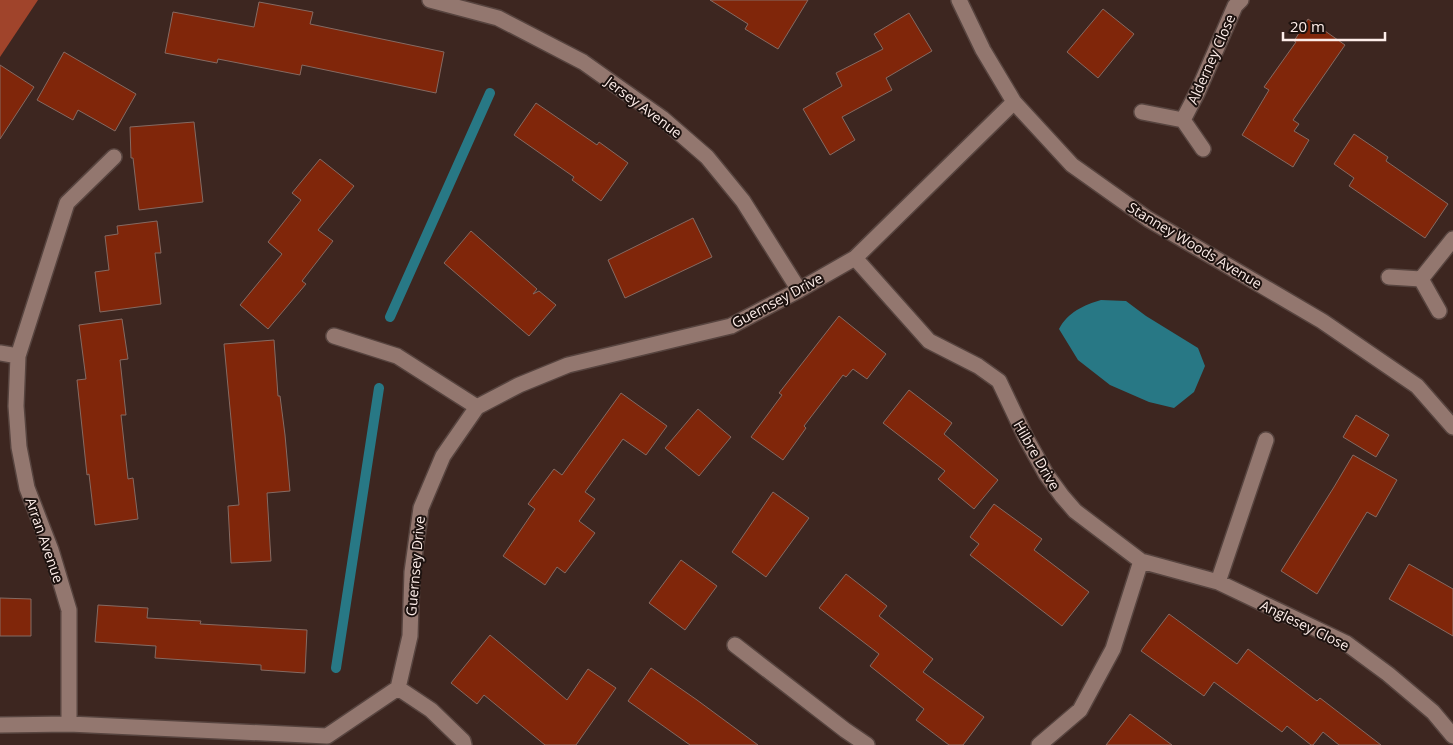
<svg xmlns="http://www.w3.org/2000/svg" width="1453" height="745" viewBox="0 0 1453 745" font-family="'Open Sans',sans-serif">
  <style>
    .forest { fill: #a0442b }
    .water { fill: #287885 }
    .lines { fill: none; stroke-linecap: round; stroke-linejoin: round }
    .stream { stroke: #287885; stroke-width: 10 }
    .building { fill: #80260a; stroke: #856a62 }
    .minor-casing { stroke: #57443f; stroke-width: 18 }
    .minor { stroke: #93776f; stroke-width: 15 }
    .labels { text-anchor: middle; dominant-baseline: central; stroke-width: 4; stroke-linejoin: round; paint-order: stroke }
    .street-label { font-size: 14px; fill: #fdede9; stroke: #1d120f }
  </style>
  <rect width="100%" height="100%" fill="#3d2620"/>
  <path class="forest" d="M 0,0 L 38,0 L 0,57 Z"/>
  <path class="water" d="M 1101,300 L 1126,301 L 1146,316 L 1198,348 L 1205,366 L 1194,392 L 1174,408 L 1149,402 L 1110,385 L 1078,360 L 1059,329 C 1068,312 1084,305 1101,300 Z"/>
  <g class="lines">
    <path class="stream" d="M 390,317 L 490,93
      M 336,668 L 379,388"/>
  </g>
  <path class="building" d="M 710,0 L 808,0 L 778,49 L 745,29 L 748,24 Z
    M 259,2 L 313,12 L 310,24 L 444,52 L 436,93 L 302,65 L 300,75 L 218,59 L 217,63 L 165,53 L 173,12 L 254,27 Z
    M 1103,9 L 1134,34 L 1098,78 L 1067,52 Z
    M 909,13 L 932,51 L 886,78 L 892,90 L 842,117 L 855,140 L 830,155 L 803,109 L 842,86 L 836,73 L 883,49 L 874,34 Z
    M 1308,19 L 1345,45 L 1293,120 L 1299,124 L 1294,131 L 1309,140 L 1293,167 L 1242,135 L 1269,90 L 1264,87 L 1296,42 L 1294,41 Z
    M 64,52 L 136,94 L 115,131 L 78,110 L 73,120 L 37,100 Z
    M 0,65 L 34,87 L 0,139 Z
    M 536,103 L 597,145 L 599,142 L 628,163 L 601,201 L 572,180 L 574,177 L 514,135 Z
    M 194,122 L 203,202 L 139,210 L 133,158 L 131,158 L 130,127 Z
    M 1354,134 L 1388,157 L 1386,161 L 1448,204 L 1425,238 L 1349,186 L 1354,178 L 1334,164 Z
    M 320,159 L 354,186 L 318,230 L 333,241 L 302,281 L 306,284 L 268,329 L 240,305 L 282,254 L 268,242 L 301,200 L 292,193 Z
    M 693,218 L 712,257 L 625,298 L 608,260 Z
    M 157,221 L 161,253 L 155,253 L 161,304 L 100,312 L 95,272 L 109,270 L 105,236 L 118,234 L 117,226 Z
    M 471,231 L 537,289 L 533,294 L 539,291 L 556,305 L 529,336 L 444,263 Z
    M 839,316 L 886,354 L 867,379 L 853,369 L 846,377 L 843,375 L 804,426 L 806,428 L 783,460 L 751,437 L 782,395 L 779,393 Z
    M 122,319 L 128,359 L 120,360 L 126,415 L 121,415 L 128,479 L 133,478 L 138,519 L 95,525 L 89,474 L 87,475 L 77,380 L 86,379 L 79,325 Z
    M 274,340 L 278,396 L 280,396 L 285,435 L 290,491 L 267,493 L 271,561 L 231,563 L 228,506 L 239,505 L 224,344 Z
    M 909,390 L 952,423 L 944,434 L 998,480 L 974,509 L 938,479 L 945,471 L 883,423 Z
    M 621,393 L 667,426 L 646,455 L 623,439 L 585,492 L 595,499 L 579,521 L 595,533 L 565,573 L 557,567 L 545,585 L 503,556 L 535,509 L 528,504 L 554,469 L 562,475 Z
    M 698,409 L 731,437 L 699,476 L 665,448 Z
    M 1356,415 L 1389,435 L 1376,457 L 1343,437 Z
    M 1353,455 L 1397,480 L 1376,517 L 1367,512 L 1317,594 L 1281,571 L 1334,487 Z
    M 773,492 L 809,518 L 766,577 L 732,552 Z
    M 994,504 L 1042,539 L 1034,550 L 1089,592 L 1062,626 L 970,555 L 979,544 L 970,537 Z
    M 681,560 L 717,586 L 685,630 L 649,603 Z
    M 1409,564 L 1453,589 L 1453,636 L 1389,599 Z
    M 846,574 L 887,606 L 879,616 L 933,659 L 923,672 L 984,717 L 963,745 L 949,745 L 916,720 L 924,709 L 870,666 L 879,654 L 819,608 Z
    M 0,598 L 31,599 L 31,636 L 0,636 Z
    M 98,605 L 148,608 L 147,618 L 201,621 L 200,624 L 307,630 L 305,673 L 261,670 L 261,665 L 155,658 L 156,646 L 95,642 Z
    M 1169,614 L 1237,664 L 1248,649 L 1317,701 L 1320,698 L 1381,745 L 1339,745 L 1323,732 L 1313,745 L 1311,745 L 1287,726 L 1282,732 L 1214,682 L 1204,696 L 1141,651 Z
    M 490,635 L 567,700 L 588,669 L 616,688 L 576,745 L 545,745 L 484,695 L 477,704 L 451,683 Z
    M 651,668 L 697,700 L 758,745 L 690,745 L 628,701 Z
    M 1130,714 L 1172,745 L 1106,745 Z"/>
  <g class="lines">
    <defs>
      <path id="minor" d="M 430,0 L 498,18 L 583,62 L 662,118 L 707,157 L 743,201 L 799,290
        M 959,0 L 983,50 L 1014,102 L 1072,165 L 1148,219 L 1322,321 L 1417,386 L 1453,427
        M 1142,112 L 1183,120 L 1198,91 L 1235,6 L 1241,0
        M 1183,120 L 1203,149
        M 855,258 L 929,341 L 978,366 L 999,381 L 1026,438 L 1046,474 L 1062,496 L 1075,511 L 1141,561 L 1113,649 L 1080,710 L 1039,745
        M 1389,277 L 1421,279 L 1453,239
        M 1421,279 L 1439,311
        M 334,336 L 397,356 L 477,407
        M 0,353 L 18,356 L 16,406 L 19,447 L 27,488 L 51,550 L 69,610 L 69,724
        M 18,356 L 67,203 L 114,157
        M 1141,561 L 1218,582 L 1346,643 L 1388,674 L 1433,712 L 1453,736
        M 1218,582 L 1266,440
        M 735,645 L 845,730 L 867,745
        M 398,688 L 431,710 L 463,741 L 464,745
        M 0,725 L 69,724 L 327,736 L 398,688 L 410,636 L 412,572 L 421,508 L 443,456 L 477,407 L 519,385 L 568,365 L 731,326 L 799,290 L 855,258 L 1014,102"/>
    </defs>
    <use href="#minor" class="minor-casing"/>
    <use href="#minor" class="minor"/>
  </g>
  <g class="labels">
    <g class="street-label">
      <text transform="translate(1211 59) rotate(-66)">Alderney Close</text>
      <text transform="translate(644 107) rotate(37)">Jersey Avenue</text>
      <text transform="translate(1195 245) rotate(31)">Stanney Woods Avenue</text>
      <text transform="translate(777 300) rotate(-28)">Guernsey Drive</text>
      <text transform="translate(1037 455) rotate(60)">Hilbre Drive</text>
      <text transform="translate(45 540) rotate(71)">Arran Avenue</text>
      <text transform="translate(415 566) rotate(-85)">Guernsey Drive</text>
      <text transform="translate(1305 625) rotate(26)">Anglesey Close</text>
    </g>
  </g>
  <path d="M1283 32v8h102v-8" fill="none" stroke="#fdede9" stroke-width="2.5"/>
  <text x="1290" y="32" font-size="15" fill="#fdede9" stroke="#1d120f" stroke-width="4" paint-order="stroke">20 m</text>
</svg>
